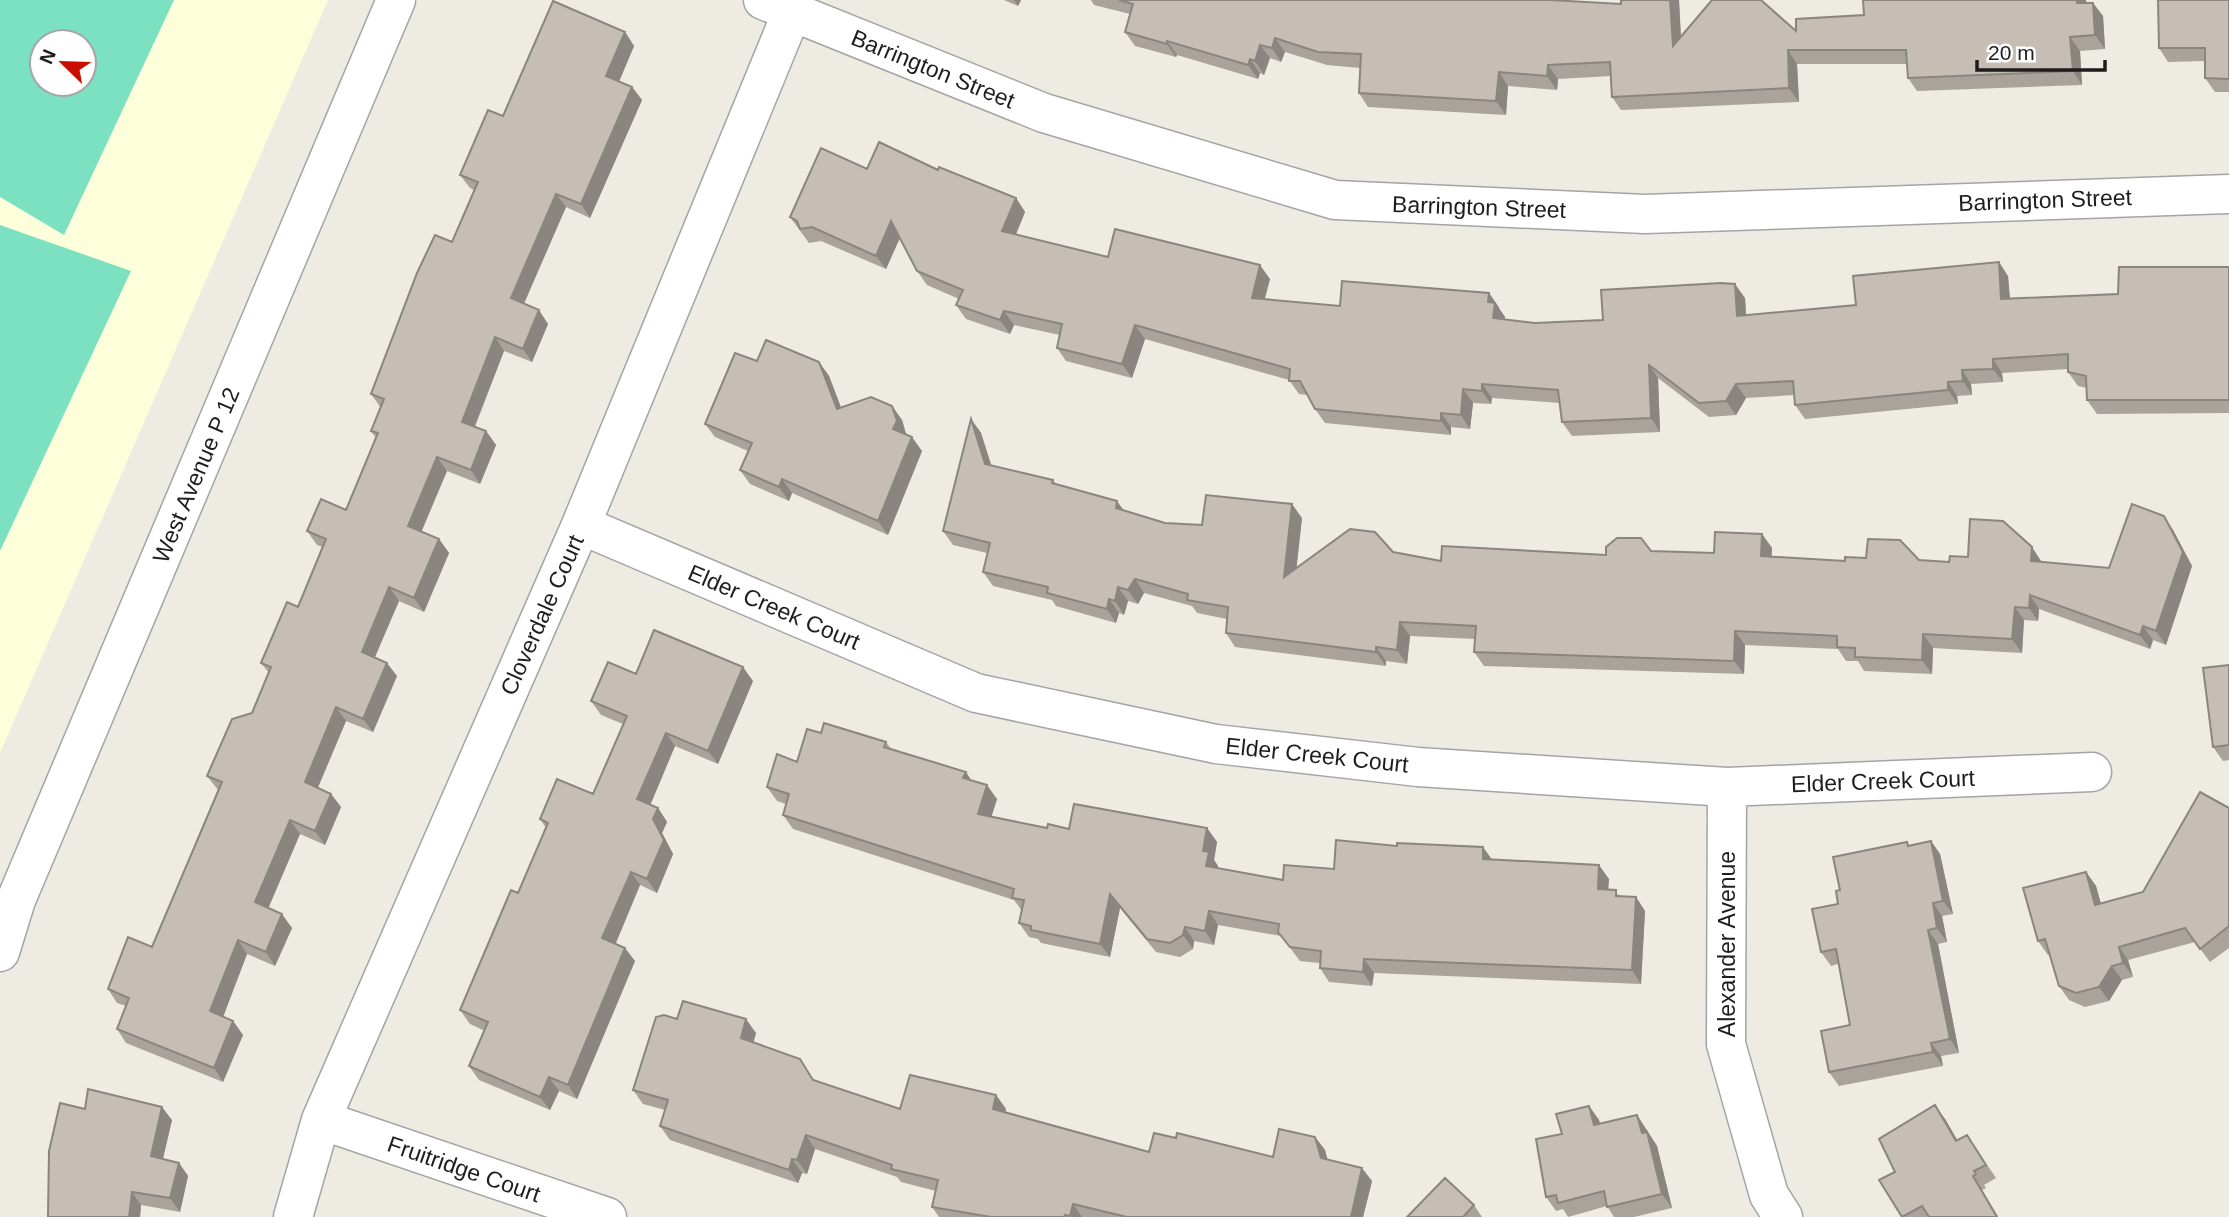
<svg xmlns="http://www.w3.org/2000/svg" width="2229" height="1217" viewBox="0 0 2229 1217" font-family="Helvetica,sans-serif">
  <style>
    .education { fill: #fcffda; fill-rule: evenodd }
    .pitch { fill: #7ce1c1; fill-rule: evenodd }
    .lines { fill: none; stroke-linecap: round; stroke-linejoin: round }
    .street-casing { stroke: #a4a4a4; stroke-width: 41 }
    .street { stroke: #fff; stroke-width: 38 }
    .wall { fill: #aaa39c }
    .shaded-wall { fill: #8b857f }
    .building { fill: #c6beb5; stroke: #8b857f; stroke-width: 2 }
    .labels { text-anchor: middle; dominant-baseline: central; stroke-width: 7; stroke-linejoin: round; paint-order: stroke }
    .street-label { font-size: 23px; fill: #1d1d1d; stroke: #fff }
  </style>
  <rect width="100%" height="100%" fill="#eeebe2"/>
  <path class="education" d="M 0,0 L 328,0 L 0,753 ZM 42,42 L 84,42 L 84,84 L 42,84 Z"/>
  <path class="pitch" d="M 0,0 L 174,0 L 64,235 L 0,197 ZM 84,42 L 84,84 L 42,84 L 42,42 Z
    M 0,225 L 131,271 L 0,551 Z"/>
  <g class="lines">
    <defs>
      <path id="street" d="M 763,0 L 1044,113 L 1335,200 L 1645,214 L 2229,194
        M 581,525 L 976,693 L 1216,744 L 1418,767 L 1727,787 L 2092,772
        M 1727,787 L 1726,1044 L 1769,1195 L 1783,1217
        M 0,952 L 16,900 L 396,0
        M 321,1120 L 607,1217
        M 293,1217 L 321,1120 L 581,525 L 792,12"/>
    </defs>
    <use href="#street" class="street-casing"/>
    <use href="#street" class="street"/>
  </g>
  <path class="wall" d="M 1004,0 L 1021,0 L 1018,6 Z
    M 1091,0 L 1550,0 L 1621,4 L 1621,0 L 1679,0 L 1681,37 L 1796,31 L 2093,3 L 2103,16 L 2105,49 L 2080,51 L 2082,85 L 1917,91 L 1908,78 L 1907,64 L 1797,64 L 1799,102 L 1621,110 L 1612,97 L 1611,76 L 1558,79 L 1557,90 L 1508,86 L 1506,115 L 1368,107 L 1359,93 L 1360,68 L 1327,65 L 1285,52 L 1281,62 L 1270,58 L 1264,75 L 1260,73 L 1258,79 L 1177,55 L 1176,57 L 1135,46 L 1125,32 L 1130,14 L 1094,5 Z
    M 2229,0 L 2229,92 L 2215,92 L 2205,78 L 2205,61 L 2168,62 L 2159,48 Z
    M 625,32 L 634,46 L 619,81 L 632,87 L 642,100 L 590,218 L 566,207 L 524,304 L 548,324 L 532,362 L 504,351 L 475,427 L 486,431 L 496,445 L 480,484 L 447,471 L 421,531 L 439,539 L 449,553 L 424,612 L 399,601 L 375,657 L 397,676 L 373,732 L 346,721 L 318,788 L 331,794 L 341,807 L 325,845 L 300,834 L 268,908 L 292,928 L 275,966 L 247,954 L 223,1017 L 233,1021 L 243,1035 L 223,1082 L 126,1043 L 117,1029 L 126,1006 L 117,1003 L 108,989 L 152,947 L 218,790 L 207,776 L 252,713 L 269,673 L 261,663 L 298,607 L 323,547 L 317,545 L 307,531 L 346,510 L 376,438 L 371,431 L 381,408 L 371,394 L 452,242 L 474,190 L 470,188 L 460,175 L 503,116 Z
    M 867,169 L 938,170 L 1016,198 L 1025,212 L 1016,235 L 1108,257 L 1270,279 L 1265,299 L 1340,306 L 1489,293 L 1499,307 L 1499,309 L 1505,317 L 1504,319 L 1535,323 L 1603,320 L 1745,298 L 1746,315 L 1856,305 L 2008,276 L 2010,298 L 2118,294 L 2229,267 L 2229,413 L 2097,414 L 2087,400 L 2087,388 L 2078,386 L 2068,372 L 2068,369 L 2002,373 L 2003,382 L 1971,384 L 1972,395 L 1957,396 L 1958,404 L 1805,419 L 1795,405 L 1794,395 L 1746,398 L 1736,415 L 1709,417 L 1658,378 L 1660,432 L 1572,436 L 1562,422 L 1560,403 L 1492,398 L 1491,404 L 1473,403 L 1470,429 L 1451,427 L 1451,435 L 1325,423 L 1315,409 L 1307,395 L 1299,394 L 1289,380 L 1145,339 L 1132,378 L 1066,361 L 1057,348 L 1060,335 L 1014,325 L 1010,334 L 966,319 L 956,305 L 959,299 L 927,285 L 917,271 L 900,238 L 886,269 L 821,241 L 809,243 L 790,217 Z
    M 757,361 L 819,362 L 829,376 L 841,408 L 892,406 L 902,420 L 906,434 L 922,451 L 888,535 L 792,493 L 789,501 L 750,484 L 740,470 L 748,451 L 715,437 L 705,424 Z
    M 971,419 L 981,433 L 991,465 L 1053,480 L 1056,484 L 1124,510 L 1165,523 L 1202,525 L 1302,518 L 1296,569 L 1393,552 L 1441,561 L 1606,555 L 1651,551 L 1714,553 L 1762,534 L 1772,548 L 1771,556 L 1845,561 L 1919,560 L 1949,562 L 2041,561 L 2041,562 L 2109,568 L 2173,530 L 2192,566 L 2166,645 L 2153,640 L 2150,649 L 2039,609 L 2038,621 L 2024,620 L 2022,653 L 1933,648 L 1932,674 L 1864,671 L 1858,661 L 1846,661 L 1838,649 L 1745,645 L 1744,674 L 1484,666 L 1474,652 L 1475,639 L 1410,636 L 1407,664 L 1386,661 L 1386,666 L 1235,647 L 1226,633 L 1227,619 L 1197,613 L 1192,606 L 1144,593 L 1138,604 L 1128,601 L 1124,615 L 1119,613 L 1116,623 L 1056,606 L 1052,600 L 993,586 L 983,572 L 987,553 L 953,545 L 943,531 Z
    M 2229,665 L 2229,760 L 2223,761 L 2213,747 Z
    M 636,674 L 753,681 L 718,764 L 675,746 L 650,805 L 658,808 L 667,822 L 662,833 L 673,854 L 657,893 L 640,885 L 616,943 L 635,961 L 577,1099 L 559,1091 L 550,1110 L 479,1080 L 469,1066 L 485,1031 L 470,1024 L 460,1010 L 518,893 L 546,828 L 540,819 L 593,794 L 623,724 L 601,715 L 591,701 Z
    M 821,733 L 886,742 L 891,749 L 972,780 L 997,799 L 991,817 L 1047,828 L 1207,828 L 1217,842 L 1214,860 L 1218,866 L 1218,868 L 1283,880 L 1334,869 L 1492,859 L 1609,879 L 1608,890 L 1621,896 L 1636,897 L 1645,911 L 1641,984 L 1374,973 L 1372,986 L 1329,982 L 1320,968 L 1320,963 L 1300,961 L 1281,936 L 1218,925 L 1214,945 L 1194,941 L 1193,949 L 1180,957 L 1156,952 L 1120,908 L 1110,957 L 1041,943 L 1038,939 L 1029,937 L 1019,923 L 1022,911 L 1014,900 L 793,829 L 783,815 L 786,804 L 777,801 L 767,787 L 797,762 Z
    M 2229,808 L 2229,948 L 2210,962 L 2195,942 L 2128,960 L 2133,977 L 2122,980 L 2109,1001 L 2085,1007 L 2069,1000 L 2059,986 L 2049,954 L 2048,955 L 2038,941 L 2086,872 L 2096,886 L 2101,904 L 2143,892 Z
    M 1931,841 L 1940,854 L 1953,914 L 1942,916 L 1947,942 L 1938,944 L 1959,1053 L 1941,1056 L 1943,1066 L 1839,1086 L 1829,1072 L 1850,1025 L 1838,964 L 1831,966 L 1821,952 L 1838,904 L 1840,890 L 1907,842 L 1909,845 Z
    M 677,1019 L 756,1033 L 753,1042 L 815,1080 L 900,1109 L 996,1095 L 1006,1109 L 1005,1113 L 1149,1152 L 1176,1138 L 1273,1157 L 1315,1137 L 1325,1150 L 1327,1160 L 1372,1181 L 1363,1217 L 939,1217 L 932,1207 L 936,1191 L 901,1182 L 897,1177 L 815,1149 L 807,1174 L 802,1173 L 798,1183 L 670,1140 L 660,1126 L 665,1110 L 643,1104 L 633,1090 Z
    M 1589,1106 L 1599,1120 L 1600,1124 L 1637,1115 L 1657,1146 L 1672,1208 L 1634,1217 L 1614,1217 L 1607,1206 L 1568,1217 L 1563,1209 L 1556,1211 L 1546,1197 L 1562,1134 Z
    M 85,1109 L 172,1120 L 163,1159 L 179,1163 L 188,1176 L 180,1212 L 141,1205 L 140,1217 L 48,1217 Z
    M 1945,1119 L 1957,1140 L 1967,1135 L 1996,1178 L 1984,1185 L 1986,1188 L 1982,1190 L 1998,1217 L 1902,1217 L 1895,1172 Z
    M 1474,1205 L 1482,1217 L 1407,1217 Z"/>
  <path class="shaded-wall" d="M 1014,0 L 1021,0 L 1018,6 Z
    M 1670,0 L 1679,0 L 1682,60 L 1673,46 Z
    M 2077,0 L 2086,0 L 2087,17 L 2077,3 Z
    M 2093,3 L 2103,16 L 2105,49 L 2095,35 Z
    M 625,32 L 634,46 L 616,89 L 606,76 Z
    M 2070,37 L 2080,51 L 2082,85 L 2073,71 Z
    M 1275,38 L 1285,52 L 1281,62 L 1272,48 Z
    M 1167,41 L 1177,55 L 1176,57 L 1167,44 Z
    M 1260,45 L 1270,58 L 1264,75 L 1255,61 Z
    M 1788,50 L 1797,64 L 1799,102 L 1789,88 Z
    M 1250,59 L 1260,73 L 1258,79 L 1248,65 Z
    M 1548,65 L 1558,79 L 1557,90 L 1547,76 Z
    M 1499,72 L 1508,86 L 1506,115 L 1496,101 Z
    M 632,87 L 642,100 L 590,218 L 581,204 Z
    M 556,194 L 566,207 L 520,312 L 511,298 Z
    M 1016,198 L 1025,212 L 1011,245 L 1002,231 Z
    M 891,221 L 901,235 L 886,269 L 876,256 Z
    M 1999,262 L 2008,276 L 2011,313 L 2001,299 Z
    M 1260,265 L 1270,279 L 1261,311 L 1252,298 Z
    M 1735,284 L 1745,298 L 1747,330 L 1737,316 Z
    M 1489,293 L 1505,317 L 1503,332 L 1493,318 L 1488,302 Z
    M 539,310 L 548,324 L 532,362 L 523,349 Z
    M 1004,311 L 1014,325 L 1010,334 L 1000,320 Z
    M 1135,325 L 1145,339 L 1132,378 L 1122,364 Z
    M 495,337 L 504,351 L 471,435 L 462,422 Z
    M 1993,359 L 2002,373 L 2003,382 L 1993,369 Z
    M 819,362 L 829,376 L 847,423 L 837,409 Z
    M 1649,365 L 1658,378 L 1660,432 L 1651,418 Z
    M 1962,370 L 1971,384 L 1972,395 L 1963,381 Z
    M 1948,382 L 1957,396 L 1958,404 L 1948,390 Z
    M 1482,384 L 1492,398 L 1491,404 L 1482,391 Z
    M 1736,384 L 1746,398 L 1736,415 L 1726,401 Z
    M 1463,389 L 1473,403 L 1470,429 L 1461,415 Z
    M 892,406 L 902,420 L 906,434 L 893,429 Z
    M 1441,413 L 1451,427 L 1451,435 L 1441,421 Z
    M 971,419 L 981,433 L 995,477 L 985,464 Z
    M 486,431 L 496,445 L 480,484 L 471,470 Z
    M 912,437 L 922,451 L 888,535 L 878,521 Z
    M 437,457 L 447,471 L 418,540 L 408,526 Z
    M 782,479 L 792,493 L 789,501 L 779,487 Z
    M 1117,501 L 1127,515 L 1116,508 Z
    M 1292,504 L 1302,518 L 1294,591 L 1284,577 Z
    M 2164,516 L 2173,530 L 2192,566 L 2166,645 L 2156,631 Z
    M 1762,534 L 1772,548 L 1771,569 L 1761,556 Z
    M 439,539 L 449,553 L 424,612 L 414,598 Z
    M 2032,547 L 2041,561 L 2040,575 L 2031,561 Z
    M 1135,579 L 1144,593 L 1138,604 L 1128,590 Z
    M 389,587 L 399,601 L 371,666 L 362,652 Z
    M 1118,587 L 1128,601 L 1124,615 L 1115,601 Z
    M 2030,595 L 2039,609 L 2038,621 L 2029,608 Z
    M 1109,599 L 1119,613 L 1116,623 L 1107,609 Z
    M 2015,607 L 2024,620 L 2022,653 L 2012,639 Z
    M 1400,622 L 1410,636 L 1407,664 L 1397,650 Z
    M 2143,626 L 2153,640 L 2150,649 L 2140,635 Z
    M 1735,631 L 1745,645 L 1744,674 L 1734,661 Z
    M 1923,634 L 1933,648 L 1932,674 L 1922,660 Z
    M 1376,647 L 1386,661 L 1386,666 L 1376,652 Z
    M 387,663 L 397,676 L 373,732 L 363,719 Z
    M 743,667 L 753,681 L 718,764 L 708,751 Z
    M 336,707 L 346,721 L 314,796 L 305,782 Z
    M 666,733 L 675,746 L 647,813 L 637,799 Z
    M 966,772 L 975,786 L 963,778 Z
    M 987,785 L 997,799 L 988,828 L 978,814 Z
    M 331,794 L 341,807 L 325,845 L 315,831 Z
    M 658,808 L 667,822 L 662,833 L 673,854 L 657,893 L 647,879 L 653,819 Z
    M 290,820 L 300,834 L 265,916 L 255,902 Z
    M 1207,828 L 1217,842 L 1214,860 L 1218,866 L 1216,880 L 1206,866 L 1203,851 Z
    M 1931,841 L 1940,854 L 1953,914 L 1943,901 Z
    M 1483,847 L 1493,861 L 1483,859 Z
    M 1599,865 L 1609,879 L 1607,903 L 1598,889 Z
    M 631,872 L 640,885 L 612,952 L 602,938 Z
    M 2086,872 L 2096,886 L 2105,919 L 2095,905 Z
    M 1110,894 L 1120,908 L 1110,957 L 1100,944 Z
    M 1636,897 L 1645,911 L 1641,984 L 1632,970 Z
    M 1933,903 L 1942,916 L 1947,942 L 1937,928 Z
    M 1209,911 L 1218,925 L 1214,945 L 1205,931 Z
    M 282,914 L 292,928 L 275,966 L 266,952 Z
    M 1185,927 L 1194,941 L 1193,949 L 1183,935 Z
    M 1928,930 L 1938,944 L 1959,1053 L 1950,1039 Z
    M 238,940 L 247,954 L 220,1025 L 210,1011 Z
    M 2119,947 L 2128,960 L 2133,977 L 2123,963 Z
    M 625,948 L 635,961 L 577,1099 L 568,1085 Z
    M 1364,959 L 1374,973 L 1372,986 L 1363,972 Z
    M 2112,966 L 2122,980 L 2109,1001 L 2099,987 Z
    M 746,1019 L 756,1033 L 751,1052 L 741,1038 Z
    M 233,1021 L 243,1035 L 223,1082 L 214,1068 Z
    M 1931,1043 L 1941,1056 L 1943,1066 L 1933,1052 Z
    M 549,1077 L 559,1091 L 550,1110 L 540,1097 Z
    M 996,1095 L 1006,1109 L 1003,1123 L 993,1109 Z
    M 1935,1105 L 1945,1119 L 1966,1155 L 1956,1141 Z
    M 1589,1106 L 1599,1120 L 1604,1139 L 1594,1125 Z
    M 162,1107 L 172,1120 L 160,1170 L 151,1156 Z
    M 1637,1115 L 1657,1146 L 1672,1208 L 1662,1194 Z
    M 806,1135 L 815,1149 L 807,1174 L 797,1160 Z
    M 1315,1137 L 1325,1150 L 1331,1172 L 1321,1158 Z
    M 792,1159 L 802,1173 L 798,1183 L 789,1170 Z
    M 179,1163 L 188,1176 L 180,1212 L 170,1198 Z
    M 1362,1168 L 1372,1181 L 1363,1217 L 1351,1217 Z
    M 1973,1176 L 1982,1190 L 1998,1217 L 1997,1217 Z
    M 132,1192 L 141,1205 L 140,1217 L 129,1217 Z
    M 1073,1204 L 1082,1217 L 1071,1217 Z"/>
  <path class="building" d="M 1119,0 L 1550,0 L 1621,4 L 1621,0 L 1670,0 L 1673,46 L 1712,0 L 1761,0 L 1796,31 L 1796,19 L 1864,15 L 1863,0 L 2077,0 L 2077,3 L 2093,3 L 2095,35 L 2070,37 L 2073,71 L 1908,78 L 1906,50 L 1788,50 L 1789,88 L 1612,97 L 1610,62 L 1548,65 L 1547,76 L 1499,72 L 1496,101 L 1359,93 L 1361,54 L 1318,52 L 1275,38 L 1272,48 L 1260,45 L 1255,61 L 1250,59 L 1248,65 L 1167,41 L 1167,44 L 1125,32 L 1133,4 Z
    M 2158,0 L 2229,0 L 2229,79 L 2205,78 L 2205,48 L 2159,48 Z
    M 553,1 L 625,32 L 606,76 L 632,87 L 581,204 L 556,194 L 511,298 L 539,310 L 523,349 L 495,337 L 462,422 L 486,431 L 471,470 L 437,457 L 408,526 L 439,539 L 414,598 L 389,587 L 362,652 L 387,663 L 363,719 L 336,707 L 305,782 L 331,794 L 315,831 L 290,820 L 255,902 L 282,914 L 266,952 L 238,940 L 210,1011 L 233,1021 L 214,1068 L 117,1029 L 129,998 L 108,989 L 128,937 L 152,947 L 222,782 L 207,776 L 232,719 L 252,713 L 271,667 L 261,663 L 287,602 L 298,607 L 326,539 L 307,531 L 321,499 L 346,510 L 378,433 L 371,431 L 384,399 L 371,394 L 417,273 L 435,235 L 452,242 L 478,182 L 460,175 L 488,110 L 503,116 Z
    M 879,142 L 938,170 L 939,167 L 1016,198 L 1002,231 L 1108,257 L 1115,229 L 1260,265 L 1252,298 L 1340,306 L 1342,281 L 1489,293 L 1488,302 L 1495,303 L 1493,318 L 1535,323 L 1603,320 L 1601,290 L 1721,283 L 1735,284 L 1737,316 L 1856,305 L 1853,276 L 1999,262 L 2001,299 L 2118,294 L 2119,267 L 2229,267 L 2229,400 L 2087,400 L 2086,376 L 2068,372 L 2068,354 L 1993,359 L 1993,369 L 1962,370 L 1963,381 L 1948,382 L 1948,390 L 1795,405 L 1793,381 L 1736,384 L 1726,401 L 1699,403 L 1649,365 L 1651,418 L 1562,422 L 1558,390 L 1482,384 L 1482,391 L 1463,389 L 1461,415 L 1441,413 L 1441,421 L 1315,409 L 1300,381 L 1289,381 L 1290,369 L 1135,325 L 1122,364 L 1057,348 L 1062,324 L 1004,311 L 1000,320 L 956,305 L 963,290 L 917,271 L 891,221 L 876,256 L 812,227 L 800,229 L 797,221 L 790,217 L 821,148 L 867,169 Z
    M 766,340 L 819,362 L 837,409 L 871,397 L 892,406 L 897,421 L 893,429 L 912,437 L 878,521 L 782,479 L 779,487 L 740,470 L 752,443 L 705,424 L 735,353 L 757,361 Z
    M 971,419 L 985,464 L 1053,480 L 1052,483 L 1117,501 L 1116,508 L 1165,523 L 1202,525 L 1206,495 L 1292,504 L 1284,577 L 1350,529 L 1375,532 L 1393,552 L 1441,561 L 1442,546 L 1606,555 L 1606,547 L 1617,538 L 1641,538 L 1651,551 L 1714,553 L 1715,532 L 1762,534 L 1761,556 L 1845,561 L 1845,557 L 1866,558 L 1868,539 L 1900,540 L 1919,560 L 1949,562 L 1950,556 L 1968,557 L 1970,519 L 2003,521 L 2032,547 L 2031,561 L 2109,568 L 2132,504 L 2164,516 L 2183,552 L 2156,631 L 2143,626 L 2140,635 L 2030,595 L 2029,608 L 2015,607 L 2012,639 L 1923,634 L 1922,660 L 1855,657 L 1855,648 L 1837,647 L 1837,636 L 1735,631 L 1734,661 L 1474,652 L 1476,626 L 1400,622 L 1397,650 L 1376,647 L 1376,652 L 1226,633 L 1228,607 L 1187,600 L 1188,594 L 1135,579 L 1128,590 L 1118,587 L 1115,601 L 1109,599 L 1107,609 L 1047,593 L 1048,587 L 983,572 L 990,543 L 943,531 Z
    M 654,630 L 743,667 L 708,751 L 666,733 L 637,799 L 658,808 L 653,819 L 664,840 L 647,879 L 631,872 L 602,938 L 625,948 L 568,1085 L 549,1077 L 540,1097 L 469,1066 L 488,1022 L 460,1010 L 511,890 L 518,893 L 548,823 L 540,819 L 557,779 L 593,794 L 627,716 L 591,701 L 608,662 L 636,674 Z
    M 2229,665 L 2229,745 L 2213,747 L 2203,668 Z
    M 824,723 L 886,742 L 884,747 L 966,772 L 963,778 L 987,785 L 978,814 L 1047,828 L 1048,824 L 1069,829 L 1074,804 L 1207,828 L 1203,851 L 1209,852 L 1206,866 L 1283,880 L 1284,865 L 1334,869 L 1336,840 L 1397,846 L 1397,843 L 1483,847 L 1483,859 L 1599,865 L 1598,889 L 1616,890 L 1616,896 L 1636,897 L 1632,970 L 1364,959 L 1363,972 L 1320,968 L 1321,951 L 1290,947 L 1278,932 L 1279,924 L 1209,911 L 1205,931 L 1185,927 L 1183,935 L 1170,943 L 1147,939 L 1110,894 L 1100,944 L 1031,930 L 1031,926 L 1019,923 L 1024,900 L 1012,898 L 1014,889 L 783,815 L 789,794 L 767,787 L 777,754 L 797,762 L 807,729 L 821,733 Z
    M 2200,792 L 2229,808 L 2229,926 L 2200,949 L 2185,928 L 2119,947 L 2123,963 L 2112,966 L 2099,987 L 2076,993 L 2059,986 L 2045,939 L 2038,941 L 2023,888 L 2086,872 L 2095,905 L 2143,892 Z
    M 1931,841 L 1943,901 L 1933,903 L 1937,928 L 1928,930 L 1950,1039 L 1931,1043 L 1933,1052 L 1829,1072 L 1821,1031 L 1850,1025 L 1836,949 L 1821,952 L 1812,909 L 1838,904 L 1836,891 L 1840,890 L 1833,857 L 1907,842 L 1908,846 Z
    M 683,1001 L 746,1019 L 741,1038 L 800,1059 L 813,1080 L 900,1109 L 910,1075 L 996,1095 L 993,1109 L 1149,1152 L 1154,1133 L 1176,1138 L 1177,1133 L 1273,1157 L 1279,1129 L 1315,1137 L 1321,1158 L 1362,1168 L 1351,1217 L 1127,1217 L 1073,1204 L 1070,1216 L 1065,1215 L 1064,1217 L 991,1217 L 932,1207 L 938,1180 L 891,1169 L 892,1165 L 806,1135 L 797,1160 L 792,1159 L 789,1170 L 660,1126 L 668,1100 L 633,1090 L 656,1017 L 664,1015 L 677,1019 Z
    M 88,1089 L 162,1107 L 151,1156 L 179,1163 L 170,1198 L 132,1192 L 129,1217 L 48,1217 L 49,1151 L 60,1103 L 85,1109 Z
    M 1935,1105 L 1956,1141 L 1967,1135 L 1986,1165 L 1974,1171 L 1976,1174 L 1973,1176 L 1997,1217 L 1929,1217 L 1922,1206 L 1902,1217 L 1879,1180 L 1895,1172 L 1879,1139 Z
    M 1589,1106 L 1594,1125 L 1637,1115 L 1642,1133 L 1647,1132 L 1662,1194 L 1607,1207 L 1604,1191 L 1558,1203 L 1556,1195 L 1546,1197 L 1536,1139 L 1562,1134 L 1556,1114 Z
    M 1445,1178 L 1474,1205 L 1463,1217 L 1407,1217 Z"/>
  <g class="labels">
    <g class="street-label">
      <text transform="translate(933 69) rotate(22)">Barrington Street</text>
      <text transform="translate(2045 200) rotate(-2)">Barrington Street</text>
      <text transform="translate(1479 207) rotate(2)">Barrington Street</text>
      <text transform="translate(196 475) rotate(-67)">West Avenue P 12</text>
      <text transform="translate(774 607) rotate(23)">Elder Creek Court</text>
      <text transform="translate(542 615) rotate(-66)">Cloverdale Court</text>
      <text transform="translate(1317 755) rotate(6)">Elder Creek Court</text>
      <text transform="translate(1883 781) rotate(-2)">Elder Creek Court</text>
      <text transform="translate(1727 944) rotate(-90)">Alexander Avenue</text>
      <text transform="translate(464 1169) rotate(19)">Fruitridge Court</text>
    </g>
  </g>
  <g transform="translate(63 63) rotate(293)"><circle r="33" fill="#ffffff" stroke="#a5a5a5" stroke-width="2"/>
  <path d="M0-5L12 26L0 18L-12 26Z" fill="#c90e00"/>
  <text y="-10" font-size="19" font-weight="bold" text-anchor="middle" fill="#1d1d1d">N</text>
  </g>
  <path d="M1977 60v10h128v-10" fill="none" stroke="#1d1d1d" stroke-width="3.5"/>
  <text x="1988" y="60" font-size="21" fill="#1d1d1d" stroke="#ffffff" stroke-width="5" paint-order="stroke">20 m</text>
</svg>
